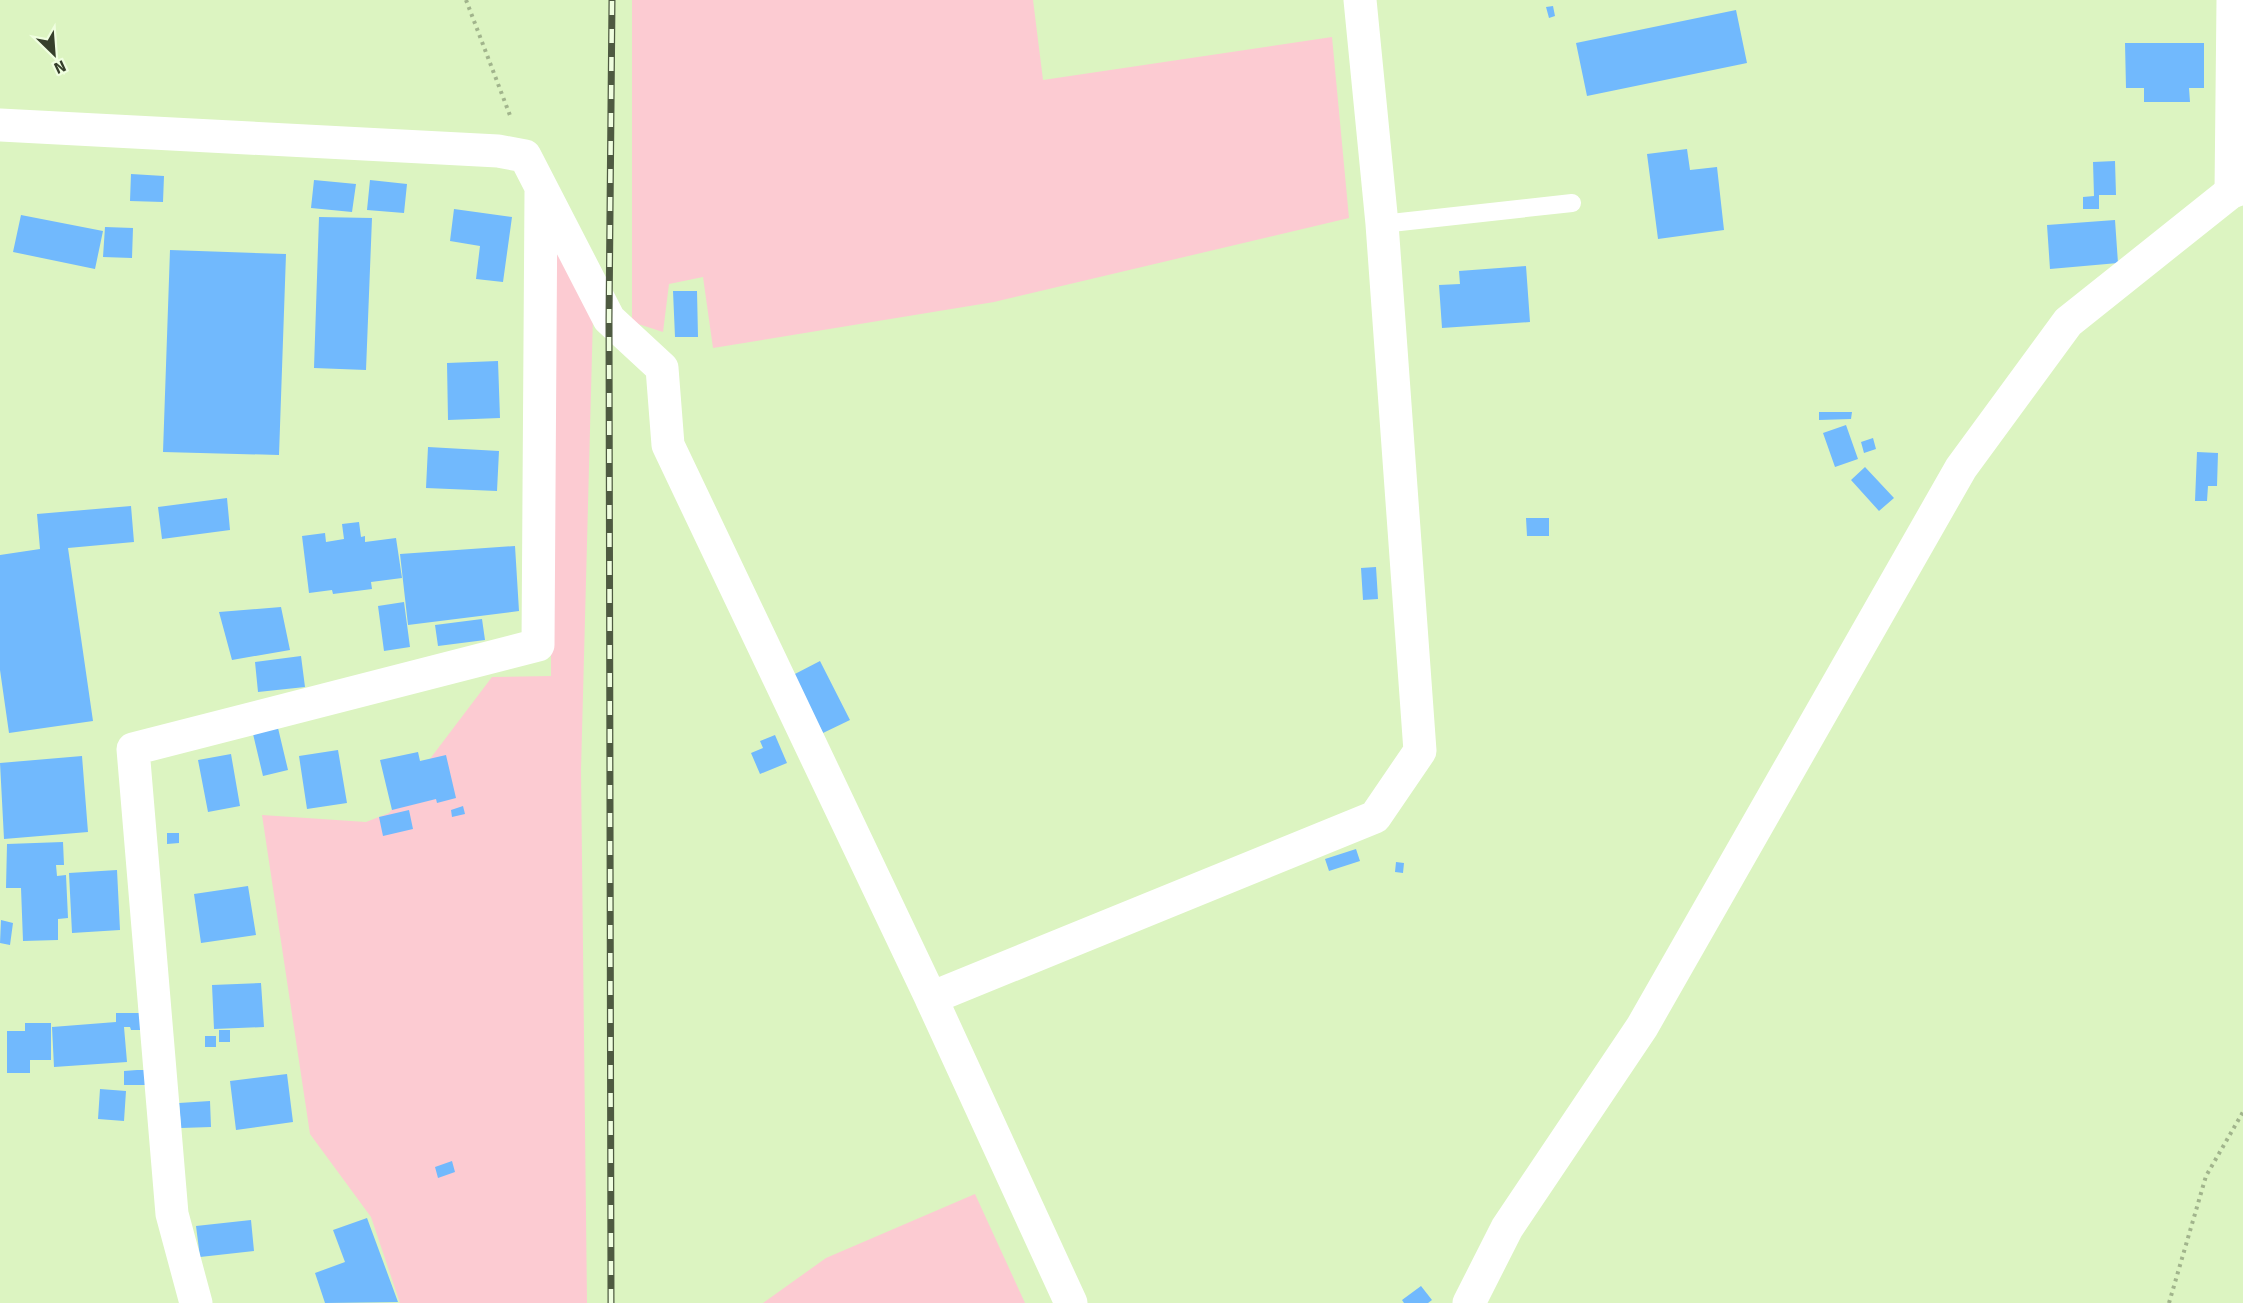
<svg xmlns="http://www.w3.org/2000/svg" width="2243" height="1303" viewBox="0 0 2243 1303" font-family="Signika,sans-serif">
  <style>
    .green { fill: #fccbd2 }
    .building { fill: #71b9fd }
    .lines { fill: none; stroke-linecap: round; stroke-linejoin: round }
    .path { stroke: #a1b48c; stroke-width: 4; stroke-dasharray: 3 4.5; stroke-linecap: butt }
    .lane { stroke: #fff; stroke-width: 18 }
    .street { stroke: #fff; stroke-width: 33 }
    .secondary { stroke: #fff; stroke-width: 33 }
    .rail-casing { stroke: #4e5a41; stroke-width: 7 }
    .rail { stroke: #effedf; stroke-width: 4.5; stroke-dasharray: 14; stroke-linecap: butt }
  </style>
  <rect width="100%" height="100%" fill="#dcf4c1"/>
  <path class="green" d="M 632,0 L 1033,0 L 1043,80 L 1332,37 L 1349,218 L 994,302 L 713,348 L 703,277 L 669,284 L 663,332 L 632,322 Z
    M 551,233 L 593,316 L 581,770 L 587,1303 L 400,1303 L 371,1217 L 310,1134 L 262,815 L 366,822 L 389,813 L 492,677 L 551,676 Z
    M 975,1194 L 1025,1303 L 763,1303 L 826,1258 Z"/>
  <path class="building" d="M 1553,6 L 1555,16 L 1549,18 L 1546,7 Z
    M 1736,10 L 1747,63 L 1587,96 L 1576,43 Z
    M 2125,43 L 2204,43 L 2204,88 L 2189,88 L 2190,102 L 2144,102 L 2144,88 L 2126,88 Z
    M 1687,149 L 1690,170 L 1717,167 L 1724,230 L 1658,239 L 1647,154 Z
    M 2115,161 L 2116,195 L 2099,195 L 2099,209 L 2083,209 L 2083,197 L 2094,196 L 2093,162 Z
    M 131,174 L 164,176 L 163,202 L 130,201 Z
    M 314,180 L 356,184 L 352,212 L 311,208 Z
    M 370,180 L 407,184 L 404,213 L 367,210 Z
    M 454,209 L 512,217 L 503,282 L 476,279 L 480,246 L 450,241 Z
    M 21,215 L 103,231 L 95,269 L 13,252 Z
    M 319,217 L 372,218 L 366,370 L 314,368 Z
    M 2115,220 L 2118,263 L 2050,269 L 2047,225 Z
    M 105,227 L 133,228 L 132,258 L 103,257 Z
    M 170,250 L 286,254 L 279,455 L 163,452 Z
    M 1526,266 L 1530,322 L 1442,328 L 1439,285 L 1460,284 L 1459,271 Z
    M 673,291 L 697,291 L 698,337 L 675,337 Z
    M 498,361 L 500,418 L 448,420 L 447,363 Z
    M 1819,412 L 1852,412 L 1851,419 L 1819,420 Z
    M 1846,425 L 1858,459 L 1835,467 L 1823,433 Z
    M 1873,438 L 1876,449 L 1864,453 L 1861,442 Z
    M 428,447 L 499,451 L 497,491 L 426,488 Z
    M 2197,452 L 2218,453 L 2217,486 L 2208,486 L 2207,501 L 2195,501 Z
    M 1865,467 L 1894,498 L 1879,511 L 1851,480 Z
    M 227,498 L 230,530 L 162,539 L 158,507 Z
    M 131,506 L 134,542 L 68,548 L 93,721 L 9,733 L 0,670 L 0,555 L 40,549 L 37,514 Z
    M 1526,518 L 1549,518 L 1549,536 L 1527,536 Z
    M 359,522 L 361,537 L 365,536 L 365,542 L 396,538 L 402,578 L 371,582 L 372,589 L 333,594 L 332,590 L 309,593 L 302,536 L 325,533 L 326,542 L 344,539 L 342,524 Z
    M 515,546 L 519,611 L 408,625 L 400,554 Z
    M 1376,567 L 1378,599 L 1363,600 L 1361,568 Z
    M 404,602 L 410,647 L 384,651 L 378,606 Z
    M 281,607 L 290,650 L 232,660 L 219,612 Z
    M 482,619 L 485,640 L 438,646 L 435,625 Z
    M 301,656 L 305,687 L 258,692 L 255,662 Z
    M 820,661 L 850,720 L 823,733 L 793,675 Z
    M 278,728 L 288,770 L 263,776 L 253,734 Z
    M 775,735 L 787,763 L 760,774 L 751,753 L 763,748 L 760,741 Z
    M 338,750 L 347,803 L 307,809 L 299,756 Z
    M 418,752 L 420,761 L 446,755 L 456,798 L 437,803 L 436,799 L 392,810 L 380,760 Z
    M 231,754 L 240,806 L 208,812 L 198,760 Z
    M 82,756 L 88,832 L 4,839 L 0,763 Z
    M 463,806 L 465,814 L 452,817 L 451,810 Z
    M 409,810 L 413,829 L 383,836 L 379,817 Z
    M 167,833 L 179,833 L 179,843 L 167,844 Z
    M 63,842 L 64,865 L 56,865 L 57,876 L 66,875 L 68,918 L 58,919 L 58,940 L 23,941 L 21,888 L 6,888 L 7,844 Z
    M 1356,849 L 1360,861 L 1329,871 L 1325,859 Z
    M 1396,862 L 1404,863 L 1403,873 L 1395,872 Z
    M 117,870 L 120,930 L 72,933 L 69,873 Z
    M 248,886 L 256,935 L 201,943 L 194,894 Z
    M 1,920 L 13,923 L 10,945 L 0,943 Z
    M 261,983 L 264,1027 L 214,1029 L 212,985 Z
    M 116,1013 L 143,1013 L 142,1030 L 131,1030 L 130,1027 L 124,1027 L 127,1062 L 54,1067 L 52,1027 L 116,1022 Z
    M 25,1023 L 51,1023 L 51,1060 L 30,1060 L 30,1073 L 7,1073 L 7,1031 L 25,1031 Z
    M 219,1030 L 230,1030 L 230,1042 L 219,1042 Z
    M 205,1036 L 216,1036 L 216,1047 L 205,1047 Z
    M 137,1070 L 148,1070 L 148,1085 L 124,1085 L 124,1071 Z
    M 287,1074 L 293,1122 L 236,1130 L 230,1081 Z
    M 100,1089 L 126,1091 L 124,1121 L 98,1119 Z
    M 210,1101 L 211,1127 L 181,1128 L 179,1103 Z
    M 452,1161 L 455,1172 L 438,1178 L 435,1167 Z
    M 367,1218 L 398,1302 L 325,1303 L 315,1273 L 345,1262 L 333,1230 Z
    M 251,1220 L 254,1251 L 200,1257 L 196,1226 Z
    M 1421,1286 L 1432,1300 L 1428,1303 L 1404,1303 L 1402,1300 Z"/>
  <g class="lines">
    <path class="path" d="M 466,0 L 511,118
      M 2169,1303 L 2206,1176 L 2243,1112"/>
    <path class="lane" d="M 1382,224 L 1572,203"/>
    <path class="street" d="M 2233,0 L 2231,192 L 2243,188
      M 0,125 L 498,151 L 525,156 L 609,319 L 662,368 L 668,445 L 931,998 L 1375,817 L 1420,751 L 1382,224 L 1360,0
      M 931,998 L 1071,1303
      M 196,1303 L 172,1214 L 133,749 L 538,645 L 541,191"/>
    <path class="secondary" d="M 1469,1303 L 1507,1228 L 1642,1027 L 1961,468 L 2068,322 L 2231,192"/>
    <defs>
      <path id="rail" d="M 611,1303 L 609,319 L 612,0"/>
    </defs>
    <use href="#rail" class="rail-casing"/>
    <use href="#rail" class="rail"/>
  </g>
  <g transform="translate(54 54) rotate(155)" stroke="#effedf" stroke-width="4.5" paint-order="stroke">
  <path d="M0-4.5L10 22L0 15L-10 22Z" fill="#363f2b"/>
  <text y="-9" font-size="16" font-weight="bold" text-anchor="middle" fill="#363f2b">N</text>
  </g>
</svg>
